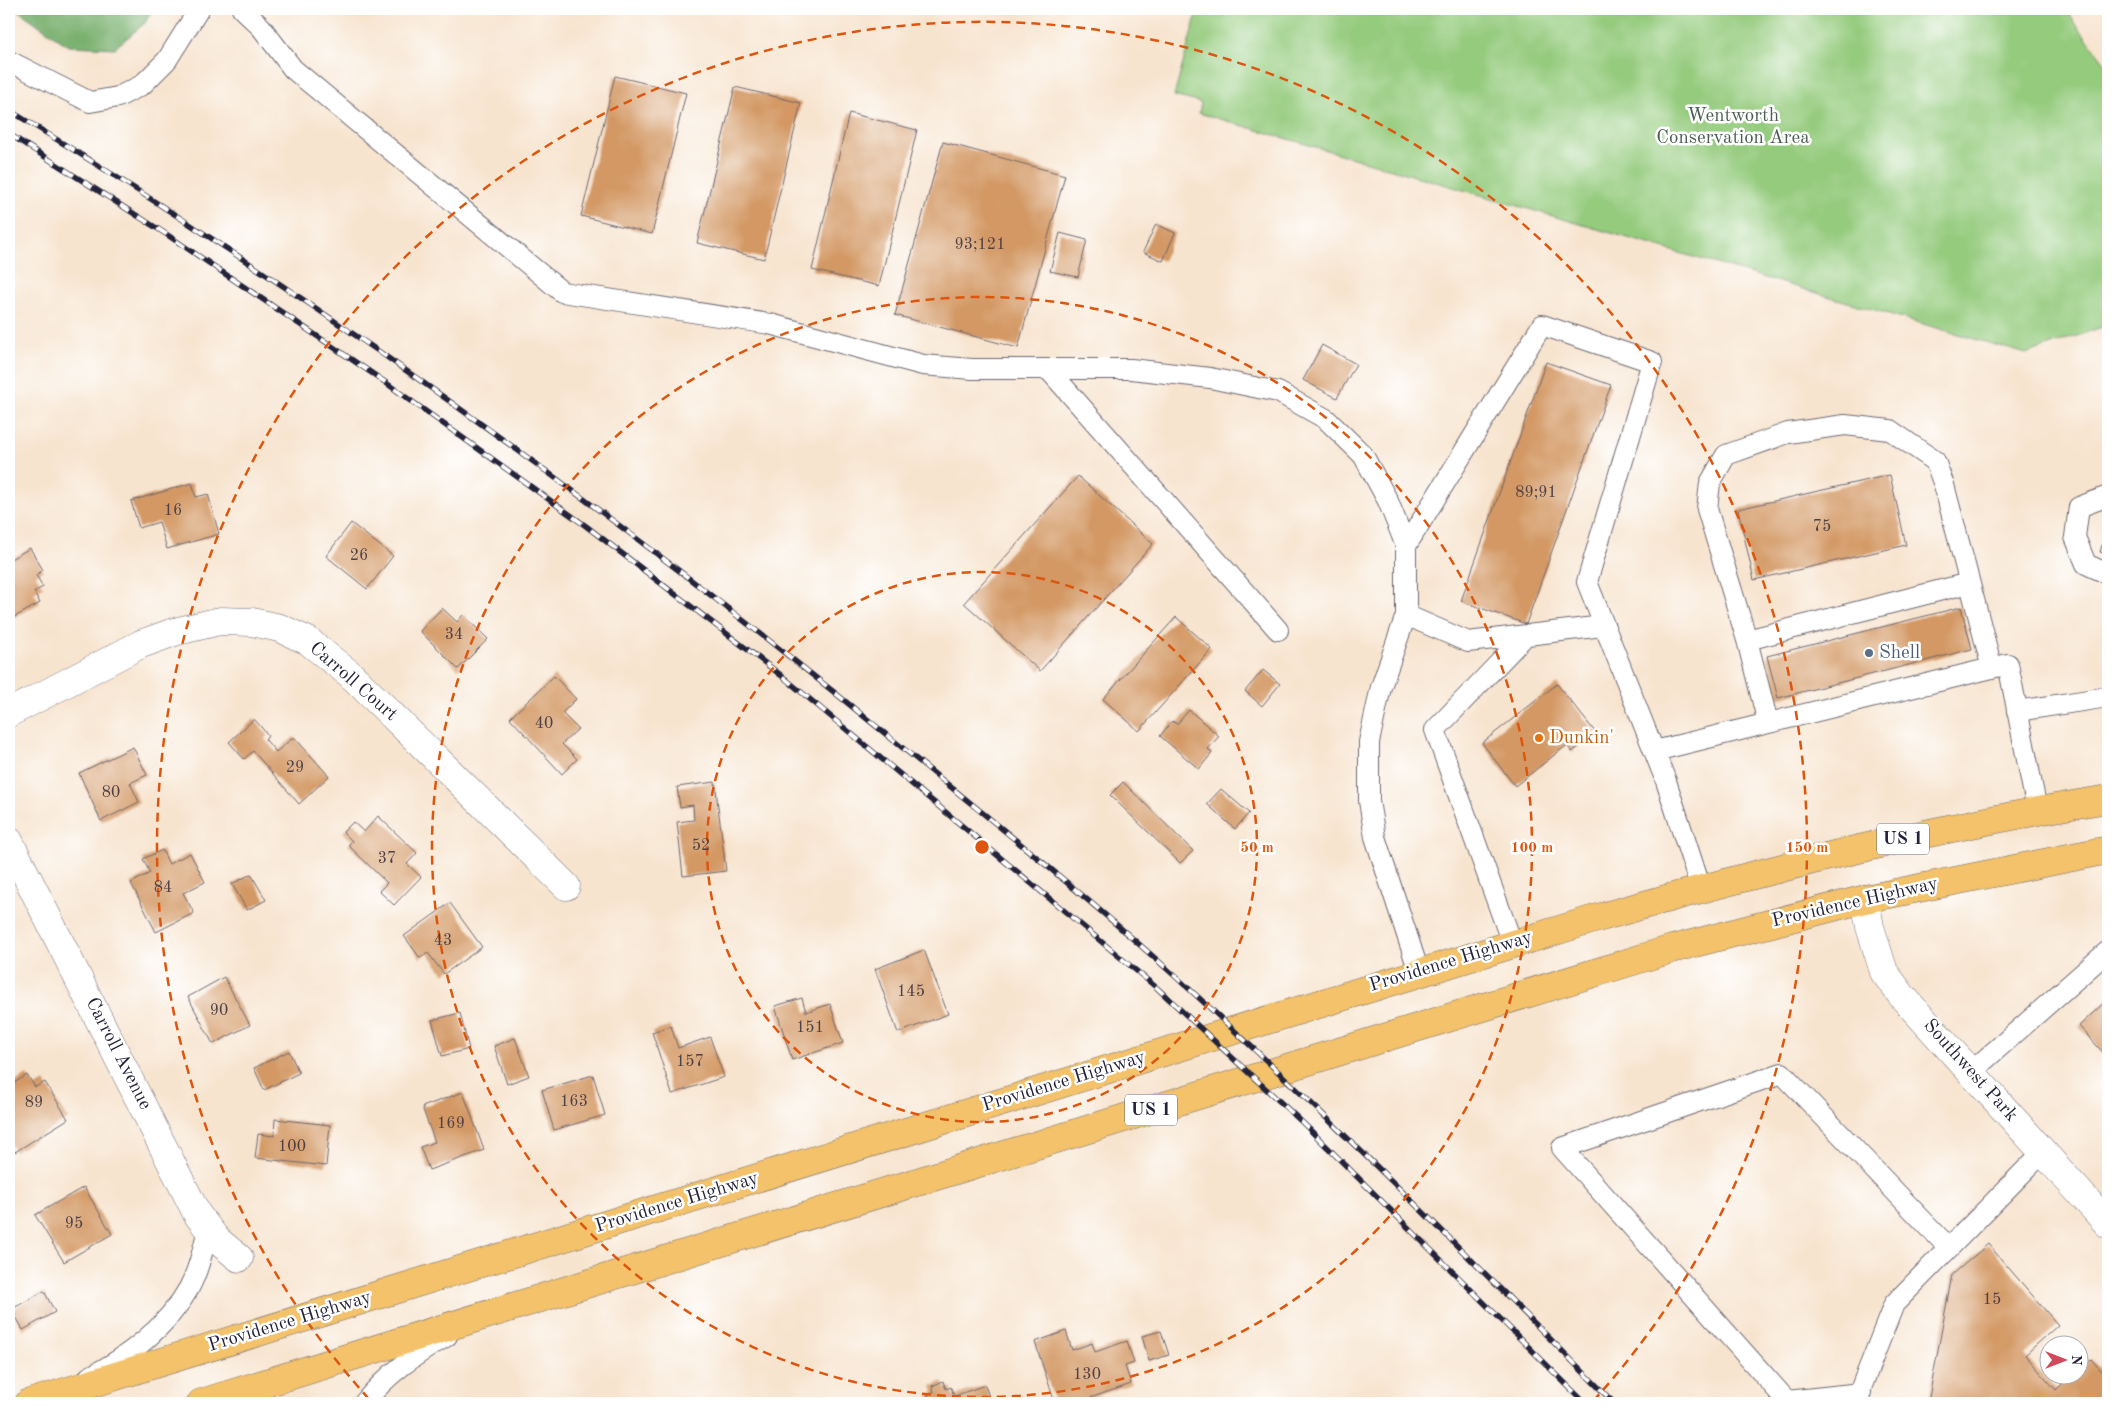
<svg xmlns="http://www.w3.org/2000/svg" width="2117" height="1412" viewBox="0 0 2117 1412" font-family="'Old Standard TT',serif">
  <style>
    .green { fill: #94cb7d; stroke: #5b765c }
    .forest { fill: #77af6c; stroke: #4c6854 }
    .building { fill: #d39863 }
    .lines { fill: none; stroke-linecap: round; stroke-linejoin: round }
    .lane-casing { stroke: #6d666f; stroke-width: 22 }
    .street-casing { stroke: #6d666f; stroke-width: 29 }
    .primary-casing { stroke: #6d666f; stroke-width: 29 }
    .lane { stroke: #fff; stroke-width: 20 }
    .street { stroke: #fff; stroke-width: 28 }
    .primary { stroke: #f3c26a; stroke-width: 28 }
    .rail-casing { stroke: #22223b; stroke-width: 5.5 }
    .rail { stroke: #fff; stroke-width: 4; stroke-dasharray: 11; stroke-linecap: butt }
    .ring { fill: none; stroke: #de560e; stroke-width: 2.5; stroke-dasharray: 9 6 }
    .service-dot { fill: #5c6f8a; stroke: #fff; stroke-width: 2 }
    .food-dot { fill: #e8710a; stroke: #fff; stroke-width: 2 }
    .labels { text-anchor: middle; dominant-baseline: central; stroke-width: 5; stroke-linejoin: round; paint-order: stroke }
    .number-label { font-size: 16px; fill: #4e4045 }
    .shield { fill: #fff; stroke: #646476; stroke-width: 1 }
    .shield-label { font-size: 18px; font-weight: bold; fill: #22223b }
    .park-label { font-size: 19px; fill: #4a5d52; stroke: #fff }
    .service-label { font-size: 19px; fill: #4e5e75; stroke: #fff; text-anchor: start }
    .street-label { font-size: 19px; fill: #22223b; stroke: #fff }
    .food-label { font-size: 19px; fill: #c56008; stroke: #fff; text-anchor: start }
    .centre { fill: #de560e; stroke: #fff; stroke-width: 2.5 }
    .ring-label { font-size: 15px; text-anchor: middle; font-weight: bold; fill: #de560e; stroke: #fff; stroke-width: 5; stroke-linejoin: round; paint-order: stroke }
  </style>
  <rect width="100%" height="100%" fill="#fff"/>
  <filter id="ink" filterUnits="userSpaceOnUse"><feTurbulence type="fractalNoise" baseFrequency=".02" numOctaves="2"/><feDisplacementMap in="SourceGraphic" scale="10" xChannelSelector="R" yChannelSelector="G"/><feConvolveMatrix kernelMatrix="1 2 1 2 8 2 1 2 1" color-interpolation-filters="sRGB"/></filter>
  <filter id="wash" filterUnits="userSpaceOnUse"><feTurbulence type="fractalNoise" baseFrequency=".0096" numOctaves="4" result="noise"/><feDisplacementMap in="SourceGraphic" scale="20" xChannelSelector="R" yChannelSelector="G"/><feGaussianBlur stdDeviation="1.12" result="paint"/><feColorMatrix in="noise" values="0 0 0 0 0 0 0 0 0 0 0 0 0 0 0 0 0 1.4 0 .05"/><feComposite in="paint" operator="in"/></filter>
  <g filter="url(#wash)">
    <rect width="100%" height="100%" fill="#f7e4cf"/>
    <path class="green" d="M 1198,9 L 2065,9 L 2108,67 L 2108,325 L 2026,354 L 1199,113 L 1201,103 L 1174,96 Z"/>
    <path class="forest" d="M 16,9 L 153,9 L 145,23 L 115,48 L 68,46 Z"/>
    <g id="blocks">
      <path class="building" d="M 615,76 L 686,93 L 652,234 L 581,216 Z
        M 735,87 L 801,103 L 764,259 L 697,243 Z
        M 849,113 L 917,130 L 879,286 L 812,270 Z
        M 943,142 L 1065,175 L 1018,348 L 895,315 Z
        M 1156,224 L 1175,233 L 1163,261 L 1143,252 Z
        M 1060,233 L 1087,240 L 1078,277 L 1050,271 Z
        M 1322,345 L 1356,364 L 1337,398 L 1303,380 Z
        M 1546,362 L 1611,385 L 1526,624 L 1461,601 Z
        M 1890,475 L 1906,545 L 1754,580 L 1738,509 Z
        M 1078,476 L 1153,544 L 1040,671 L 964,603 Z
        M 192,483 L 196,497 L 208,494 L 219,534 L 167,549 L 159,522 L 139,528 L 131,501 Z
        M 351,523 L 393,556 L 367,589 L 326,556 Z
        M 2108,526 L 2108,554 L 2100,552 Z
        M 30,548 L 43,570 L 36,575 L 43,587 L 34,592 L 40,603 L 9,620 L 9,560 Z
        M 1961,607 L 1972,649 L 1778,698 L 1767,656 Z
        M 442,608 L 457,622 L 463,615 L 488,639 L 458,669 L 420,631 Z
        M 1176,617 L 1212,649 L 1139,731 L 1103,699 Z
        M 1263,670 L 1280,684 L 1262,706 L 1245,691 Z
        M 554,676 L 576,699 L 562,713 L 578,729 L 562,744 L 577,759 L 562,774 L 510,718 Z
        M 1557,684 L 1596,733 L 1572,752 L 1567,745 L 1515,786 L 1482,743 Z
        M 1189,710 L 1219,736 L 1208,749 L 1212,753 L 1199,769 L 1160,736 L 1172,721 L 1177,724 Z
        M 254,719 L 268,735 L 265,739 L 276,752 L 294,737 L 329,776 L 299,804 L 253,751 L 244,759 L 229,742 Z
        M 133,747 L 147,775 L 130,783 L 139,802 L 101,821 L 79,773 Z
        M 715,782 L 726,871 L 683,876 L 677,822 L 694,820 L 693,805 L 680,807 L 677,787 Z
        M 1123,782 L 1193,851 L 1180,863 L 1110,795 Z
        M 1221,789 L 1249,813 L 1235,829 L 1207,804 Z
        M 378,816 L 417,853 L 407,864 L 421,877 L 394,905 L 379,891 L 387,883 L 348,845 L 352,841 L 343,832 L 353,822 L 364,832 Z
        M 162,850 L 169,864 L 190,853 L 205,882 L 183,893 L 194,913 L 156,932 L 131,883 L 150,873 L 143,859 Z
        M 251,874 L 266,900 L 247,910 L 232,884 Z
        M 450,903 L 482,947 L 444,974 L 428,953 L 420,958 L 404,936 Z
        M 924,950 L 948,1014 L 898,1033 L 875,969 Z
        M 224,977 L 250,1025 L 213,1044 L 188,997 Z
        M 802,998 L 806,1012 L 830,1004 L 843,1043 L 792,1060 L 775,1006 Z
        M 2108,999 L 2108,1058 L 2079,1026 Z
        M 460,1013 L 469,1049 L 442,1056 L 432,1020 Z
        M 671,1026 L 678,1048 L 710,1037 L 724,1077 L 672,1094 L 652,1032 Z
        M 515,1038 L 529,1076 L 507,1084 L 494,1046 Z
        M 289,1051 L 299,1073 L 264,1090 L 254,1068 Z
        M 27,1075 L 35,1087 L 45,1082 L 68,1119 L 15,1152 L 9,1142 L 9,1086 Z
        M 593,1075 L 605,1115 L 554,1130 L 542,1090 Z
        M 463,1092 L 484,1150 L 429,1170 L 420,1147 L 435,1142 L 422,1107 Z
        M 275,1119 L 330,1125 L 326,1166 L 255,1158 L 258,1134 L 274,1136 Z
        M 84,1187 L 112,1234 L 64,1262 L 35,1215 Z
        M 1988,1244 L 2058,1325 L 2025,1355 L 2056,1390 L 2073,1374 L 2080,1374 L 2080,1369 L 2091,1359 L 2108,1378 L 2108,1403 L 1928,1403 L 1952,1275 Z
        M 44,1291 L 55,1312 L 23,1330 L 12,1309 Z
        M 1066,1331 L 1072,1350 L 1092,1343 L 1095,1352 L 1127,1341 L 1134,1363 L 1125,1366 L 1131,1384 L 1075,1403 L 1055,1403 L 1035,1342 Z
        M 1161,1331 L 1169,1355 L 1149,1361 L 1142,1336 Z
        M 943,1381 L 946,1389 L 951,1387 L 954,1396 L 985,1385 L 991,1403 L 931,1403 L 928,1394 L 934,1392 L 932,1386 Z"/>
    </g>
  </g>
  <g filter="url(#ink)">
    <use href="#blocks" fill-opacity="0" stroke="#6d666f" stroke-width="1"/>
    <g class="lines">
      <defs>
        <path id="lane" d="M 242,9 L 261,27 L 293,69 L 562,292 L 770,324 L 923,365 L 972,369 L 1131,369 L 1210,378 L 1278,392 L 1326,419 L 1363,455 L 1388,501 L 1406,546 L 1406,615 L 1381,687 L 1369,742 L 1369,801 L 1375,837 L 1419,972
          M 9,61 L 90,102 L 118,97 L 142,85 L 167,60 L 199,9
          M 1048,369 L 1278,630
          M 2108,496 L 2079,507 L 2075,537 L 2086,564 L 2108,574
          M 1406,546 L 1542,325 L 1652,362 L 1587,582 L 1666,781 L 1701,889
          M 1406,615 L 1468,642 L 1603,626
          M 1747,640 L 1969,583
          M 2017,711 L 2108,697
          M 1768,723 L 1747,640 L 1707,509 L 1710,483 L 1726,455 L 1788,433 L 1845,425 L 1890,430 L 1935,461 L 1944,485 L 1992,668
          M 1655,751 L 2008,664 L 2037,810
          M 1512,943 L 1435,730 L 1526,635
          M 1971,1072 L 2108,951
          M 89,1377 C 127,1358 168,1326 189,1288 C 199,1269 203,1249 208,1229
          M 1861,1393 L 1787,1401 L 1562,1148 L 1782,1073 L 1949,1248
          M 364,1403 C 387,1374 416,1354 447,1336
          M 1859,1403 L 1861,1388 L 1894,1304 L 2043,1152"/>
        <path id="street" d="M 9,713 L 141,644 L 174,632 L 220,621 L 252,622 L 280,628 L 308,641 L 351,675 L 566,886
          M 9,841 L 197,1214 L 217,1240 L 239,1258
          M 1865,899 L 1870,927 L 1884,972 L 1902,996 L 2108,1224"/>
        <path id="primary" d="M 29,1403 L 1591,920 C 1761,871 1933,827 2108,799
          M 201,1403 L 1672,949 L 1865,899 L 2108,850"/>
      </defs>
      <use href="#lane" class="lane-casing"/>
      <use href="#street" class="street-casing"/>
      <use href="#primary" class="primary-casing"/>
      <use href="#lane" class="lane"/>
      <use href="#street" class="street"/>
      <use href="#primary" class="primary"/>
      <defs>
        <path id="rail" d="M 9,110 C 328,305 632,525 920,762 C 1006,832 1093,902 1175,976 C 1326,1113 1470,1258 1614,1403
          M 9,134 L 166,234 L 382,380 L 586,526 L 782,676 L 1157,988 L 1303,1123 L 1585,1403"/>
      </defs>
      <use href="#rail" class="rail-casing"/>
      <use href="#rail" class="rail"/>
    </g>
  </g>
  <g class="ring">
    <circle cx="982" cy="847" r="275"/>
    <circle cx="982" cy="847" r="550"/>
    <path d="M369 1399A825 825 0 1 1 1595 1399"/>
  </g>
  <circle class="service-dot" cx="1869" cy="653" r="5"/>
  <circle class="food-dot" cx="1539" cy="738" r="5"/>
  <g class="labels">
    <g class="number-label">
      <text x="980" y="245">93;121</text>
      <text x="1536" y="493">89;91</text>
      <text x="173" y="511">16</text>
      <text x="1822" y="527">75</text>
      <text x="359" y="556">26</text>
      <text x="454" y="635">34</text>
      <text x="544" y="724">40</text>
      <text x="295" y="768">29</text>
      <text x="111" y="793">80</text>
      <text x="701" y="846">52</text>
      <text x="387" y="859">37</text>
      <text x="163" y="888">84</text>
      <text x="443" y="941">43</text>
      <text x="911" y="992">145</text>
      <text x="219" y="1011">90</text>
      <text x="810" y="1028">151</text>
      <text x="690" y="1062">157</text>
      <text x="574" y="1102">163</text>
      <text x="34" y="1103">89</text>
      <text x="451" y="1124">169</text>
      <text x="292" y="1147">100</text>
      <text x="74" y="1224">95</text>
      <text x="1992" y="1300">15</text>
      <text x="1087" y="1375">130</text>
    </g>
    <g class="shield">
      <rect x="1877" y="823.5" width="52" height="31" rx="4"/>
      <rect x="1125" y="1094.5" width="52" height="31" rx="4"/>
    </g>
    <g class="shield-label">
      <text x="1903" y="839">US 1</text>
      <text x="1151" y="1110">US 1</text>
    </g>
    <g class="park-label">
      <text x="1733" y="116">Wentworth<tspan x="1733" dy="22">Conservation Area</tspan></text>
    </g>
    <g class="service-label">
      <text x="1879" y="653">Shell</text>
    </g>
    <g class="street-label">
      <text transform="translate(353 682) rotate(41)">Carroll Court</text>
      <text transform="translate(1855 903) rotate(-13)">Providence Highway</text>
      <text transform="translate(1451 962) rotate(-17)">Providence Highway</text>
      <text transform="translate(118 1054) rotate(63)">Carroll Avenue</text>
      <text transform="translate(1970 1071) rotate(48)">Southwest Park</text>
      <text transform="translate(1064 1082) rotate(-17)">Providence Highway</text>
      <text transform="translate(677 1203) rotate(-17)">Providence Highway</text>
      <text transform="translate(290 1322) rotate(-17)">Providence Highway</text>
    </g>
    <g class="food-label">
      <text x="1549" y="738">Dunkin'</text>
    </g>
  </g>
  <circle cx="982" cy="847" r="8" class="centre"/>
  <g class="ring-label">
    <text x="1257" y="852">50 m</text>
    <text x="1532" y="852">100 m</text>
    <text x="1807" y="852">150 m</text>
  </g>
  <rect width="2117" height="1412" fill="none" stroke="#fff" stroke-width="30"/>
  <g transform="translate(2064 1360) rotate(90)"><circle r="24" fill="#ffffff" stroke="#a7a7b1"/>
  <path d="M0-4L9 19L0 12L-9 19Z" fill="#d1495b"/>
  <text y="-8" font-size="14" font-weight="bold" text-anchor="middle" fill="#22223b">N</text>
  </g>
</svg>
